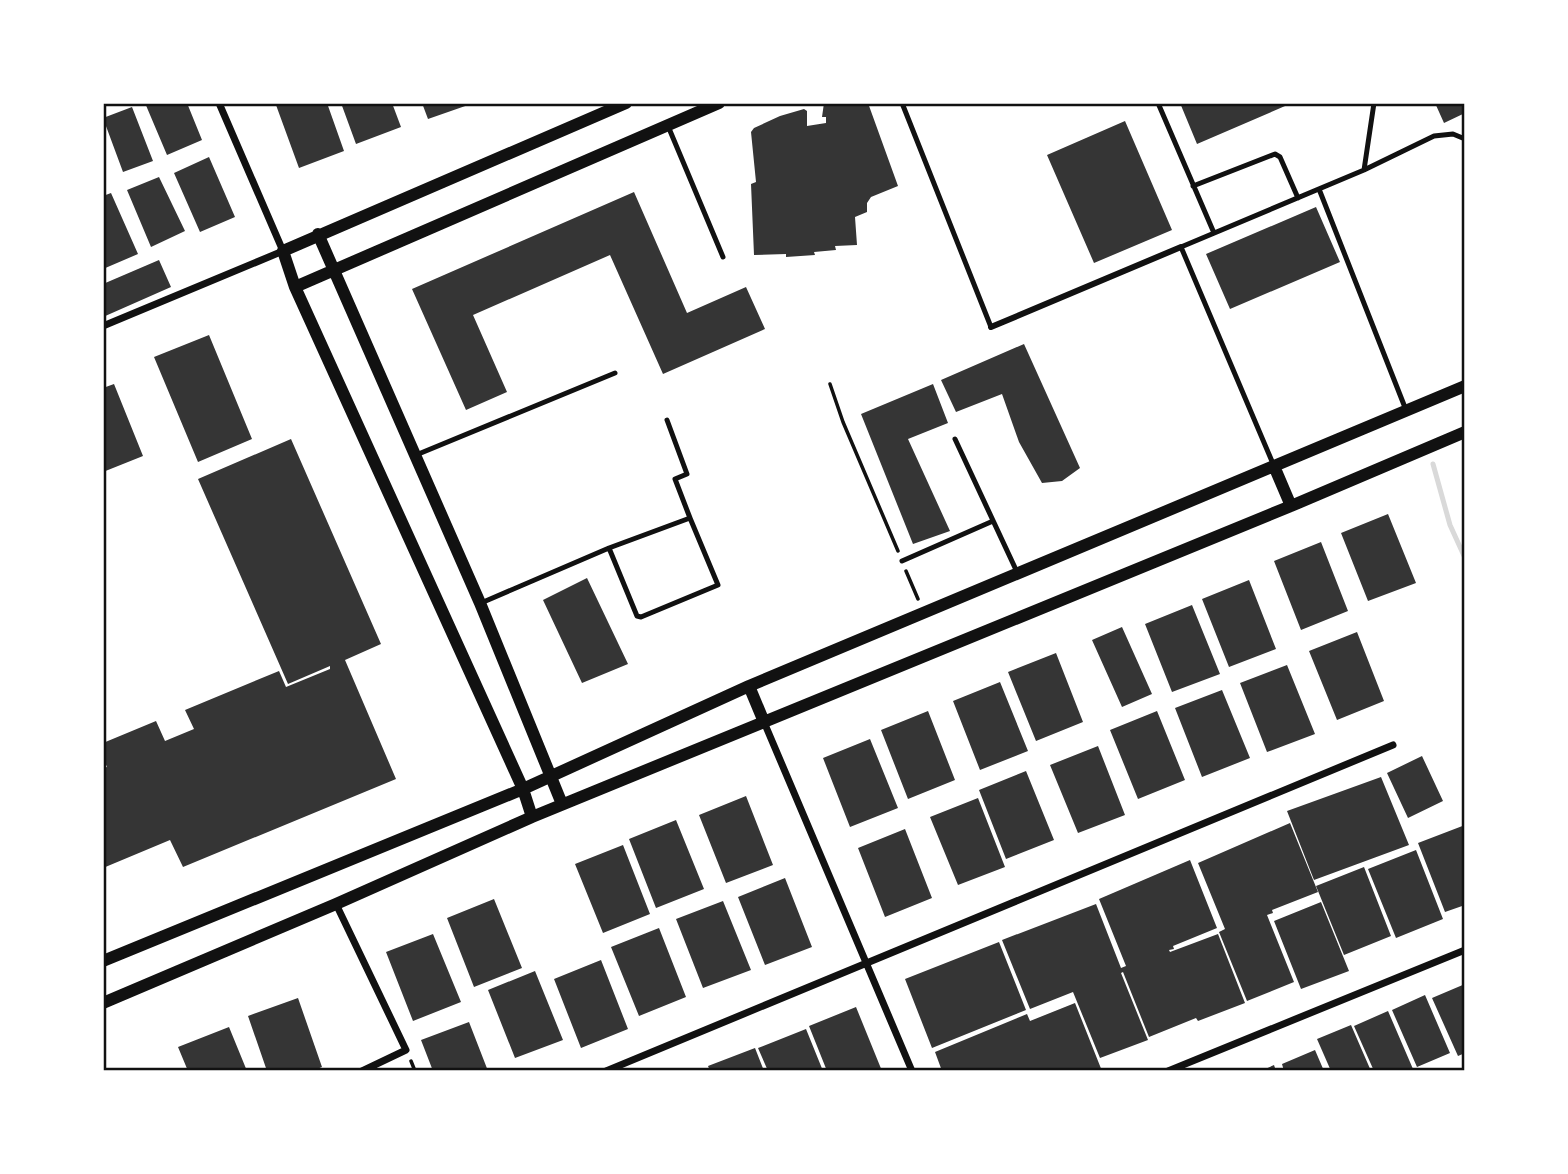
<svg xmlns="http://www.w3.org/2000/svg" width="1568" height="1174" viewBox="0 0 1568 1174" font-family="Inter,sans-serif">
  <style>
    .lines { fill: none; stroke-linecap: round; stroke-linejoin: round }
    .stream { stroke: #d9d9d9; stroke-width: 5 }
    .building { fill: #353535 }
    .path { stroke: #111; stroke-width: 3.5 }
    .service { stroke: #111; stroke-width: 5 }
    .pedestrian { stroke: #111; stroke-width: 6 }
    .minor { stroke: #111; stroke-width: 7 }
    .tertiary { stroke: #111; stroke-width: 12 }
    .neatline { fill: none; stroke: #111; stroke-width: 2.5 }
  </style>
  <rect width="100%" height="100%" fill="#fff"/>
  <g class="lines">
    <path class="stream" d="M 1433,464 L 1450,525 L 1465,558"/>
  </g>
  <path class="building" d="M 145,103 L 187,103 L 202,140 L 167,155 Z
    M 282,103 L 327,103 L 344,151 L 299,168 L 276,105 Z
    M 341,103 L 392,103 L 401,127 L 356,144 Z
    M 422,103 L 471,103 L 471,104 L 428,119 Z
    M 824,103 L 868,103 L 898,186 L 871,197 L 867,203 L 867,212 L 855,217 L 857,245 L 835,246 L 836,250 L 814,252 L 815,255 L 786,257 L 786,254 L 754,255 L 751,184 L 756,182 L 751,132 L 754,128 L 780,116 L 804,109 L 807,111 L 807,126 L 826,123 L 826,117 L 822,117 Z
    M 1180,103 L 1292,103 L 1197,144 Z
    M 1435,103 L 1465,103 L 1465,113 L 1444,123 Z
    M 132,107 L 153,161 L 123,172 L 103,118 Z
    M 1125,121 L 1172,230 L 1094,263 L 1047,155 Z
    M 209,157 L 235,217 L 200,232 L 174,173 Z
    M 159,177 L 185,231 L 151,247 L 127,190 Z
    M 634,192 L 687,313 L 746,287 L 765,329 L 663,374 L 610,255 L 473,315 L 507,392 L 466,410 L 412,289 Z
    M 111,193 L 138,254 L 103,269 L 103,196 Z
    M 1316,207 L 1340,262 L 1230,309 L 1206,254 Z
    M 159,260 L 171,287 L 103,317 L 103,284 Z
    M 209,335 L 252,439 L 198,462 L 154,357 Z
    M 1024,344 L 1080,468 L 1062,481 L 1042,483 L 1019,442 L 1002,394 L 956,412 L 941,380 Z
    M 114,384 L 143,456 L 103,472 L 103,388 Z
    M 933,384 L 948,423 L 908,439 L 950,531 L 913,544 L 861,414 Z
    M 291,439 L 381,644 L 345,660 L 396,779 L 183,867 L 170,840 L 103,868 L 103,768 L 107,767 L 103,758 L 103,743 L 156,721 L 165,741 L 194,729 L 185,710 L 279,671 L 286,687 L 330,669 L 330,666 L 288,684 L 198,479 Z
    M 1388,514 L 1416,583 L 1368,601 L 1341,533 Z
    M 1321,542 L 1348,611 L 1301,630 L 1274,561 Z
    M 587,578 L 628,664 L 582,683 L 543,600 Z
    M 1249,580 L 1276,649 L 1229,667 L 1202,599 Z
    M 1192,605 L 1220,674 L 1172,692 L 1145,624 Z
    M 1122,627 L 1152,694 L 1122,707 L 1092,640 Z
    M 1357,632 L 1384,701 L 1337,720 L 1309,651 Z
    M 1056,653 L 1083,722 L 1036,741 L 1008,672 Z
    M 1287,665 L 1315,734 L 1267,752 L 1240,683 Z
    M 1000,682 L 1028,751 L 980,770 L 953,701 Z
    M 1222,690 L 1250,758 L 1202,777 L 1175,708 Z
    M 928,711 L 955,780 L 908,799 L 881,730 Z
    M 1157,711 L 1185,780 L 1138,799 L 1110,730 Z
    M 870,739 L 898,808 L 850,827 L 823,758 Z
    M 1098,746 L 1125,815 L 1078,833 L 1050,765 Z
    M 1422,756 L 1443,801 L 1408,818 L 1387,773 Z
    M 1026,771 L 1054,840 L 1006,859 L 979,790 Z
    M 1381,777 L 1409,845 L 1314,880 L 1287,811 Z
    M 746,796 L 773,865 L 726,883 L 699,815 Z
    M 978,798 L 1005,867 L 958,885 L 930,817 Z
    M 676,820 L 704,889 L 656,908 L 629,839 Z
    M 1290,823 L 1318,892 L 1272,910 L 1273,913 L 1267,915 L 1294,982 L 1247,1001 L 1219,932 L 1225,929 L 1198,863 Z
    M 1465,825 L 1465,905 L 1445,912 L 1418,843 Z
    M 905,829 L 932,898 L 885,917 L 858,848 Z
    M 623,845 L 650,914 L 603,933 L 575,864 Z
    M 1416,850 L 1443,919 L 1396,938 L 1368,869 Z
    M 1190,860 L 1217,928 L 1173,946 L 1174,949 L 1169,950 L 1170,952 L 1218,934 L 1245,1003 L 1198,1021 L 1196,1018 L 1149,1037 L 1123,972 L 1121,973 L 1148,1040 L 1100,1058 L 1073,992 L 1030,1009 L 1002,940 L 1096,904 L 1121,968 L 1126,966 L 1099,899 Z
    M 1364,867 L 1391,936 L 1344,955 L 1316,886 Z
    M 785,878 L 812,947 L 765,965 L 738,897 Z
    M 494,899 L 522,968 L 474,987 L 447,918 Z
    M 723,901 L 751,970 L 703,988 L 676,919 Z
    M 1321,902 L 1349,971 L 1301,989 L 1274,921 Z
    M 659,928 L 686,997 L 639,1016 L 611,947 Z
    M 433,934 L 461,1002 L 413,1021 L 386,952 Z
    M 999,942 L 1026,1010 L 932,1048 L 905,979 Z
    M 601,960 L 628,1029 L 581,1048 L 554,979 Z
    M 535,971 L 563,1040 L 515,1058 L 488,990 Z
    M 1465,984 L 1465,1053 L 1458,1056 L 1432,998 Z
    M 1425,995 L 1450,1053 L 1417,1067 L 1392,1010 Z
    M 298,998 L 322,1067 L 312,1071 L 267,1071 L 248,1016 Z
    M 1075,1003 L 1102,1071 L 942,1071 L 935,1052 L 1027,1014 L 1030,1021 Z
    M 856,1007 L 882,1071 L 827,1071 L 809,1026 Z
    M 1388,1011 L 1413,1069 L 1410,1071 L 1374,1071 L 1354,1026 Z
    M 469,1022 L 488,1071 L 433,1071 L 421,1040 Z
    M 1351,1025 L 1371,1071 L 1331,1071 L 1317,1039 Z
    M 229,1027 L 247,1071 L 188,1071 L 178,1047 Z
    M 806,1029 L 823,1071 L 768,1071 L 758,1048 Z
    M 755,1048 L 764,1071 L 710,1071 L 708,1066 Z
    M 1315,1050 L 1324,1071 L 1284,1071 L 1282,1064 Z
    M 1274,1065 L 1276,1071 L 1261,1071 Z"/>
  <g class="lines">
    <path class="path" d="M 830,384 L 843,422 L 898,551
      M 906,571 L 918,599
      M 411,1061 L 415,1071"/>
    <path class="service" d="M 902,103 L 991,327
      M 1158,103 L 1214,233
      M 668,126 L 723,257
      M 1364,170 L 1374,103
      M 1193,186 L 1275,154 L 1280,157 L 1298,198
      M 1319,189 L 1406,410
      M 667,420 L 687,474 L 675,479 L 690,518
      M 955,439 L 1017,572
      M 416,455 L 615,373
      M 1274,466 L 1181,247 L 1364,170 L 1434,136 L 1453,134 L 1465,139
      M 902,561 L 993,521
      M 481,603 L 609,548 L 690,518 L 718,585 L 641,617 L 637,616 L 609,548"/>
    <path class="pedestrian" d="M 991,327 L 1181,247"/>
    <path class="minor" d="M 103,326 L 283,251 L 219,103
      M 764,722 L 912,1071
      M 336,904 L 406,1050 L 362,1071
      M 606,1071 L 1393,745
      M 1168,1071 L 1465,950"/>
    <path class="tertiary" d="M 318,234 L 480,603 L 562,804
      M 295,287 L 719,103
      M 1274,466 L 1291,506
      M 749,686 L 764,722
      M 532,817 L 523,789 L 295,287 L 283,251 L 626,103
      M 103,961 L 523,789 L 749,686 L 1465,386
      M 103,1003 L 336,904 L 532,817 L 1291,506 L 1465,432"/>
  </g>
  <rect width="1568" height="1174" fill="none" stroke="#ffffff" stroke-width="210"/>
  <rect x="105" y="105" width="1358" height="964" class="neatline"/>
</svg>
